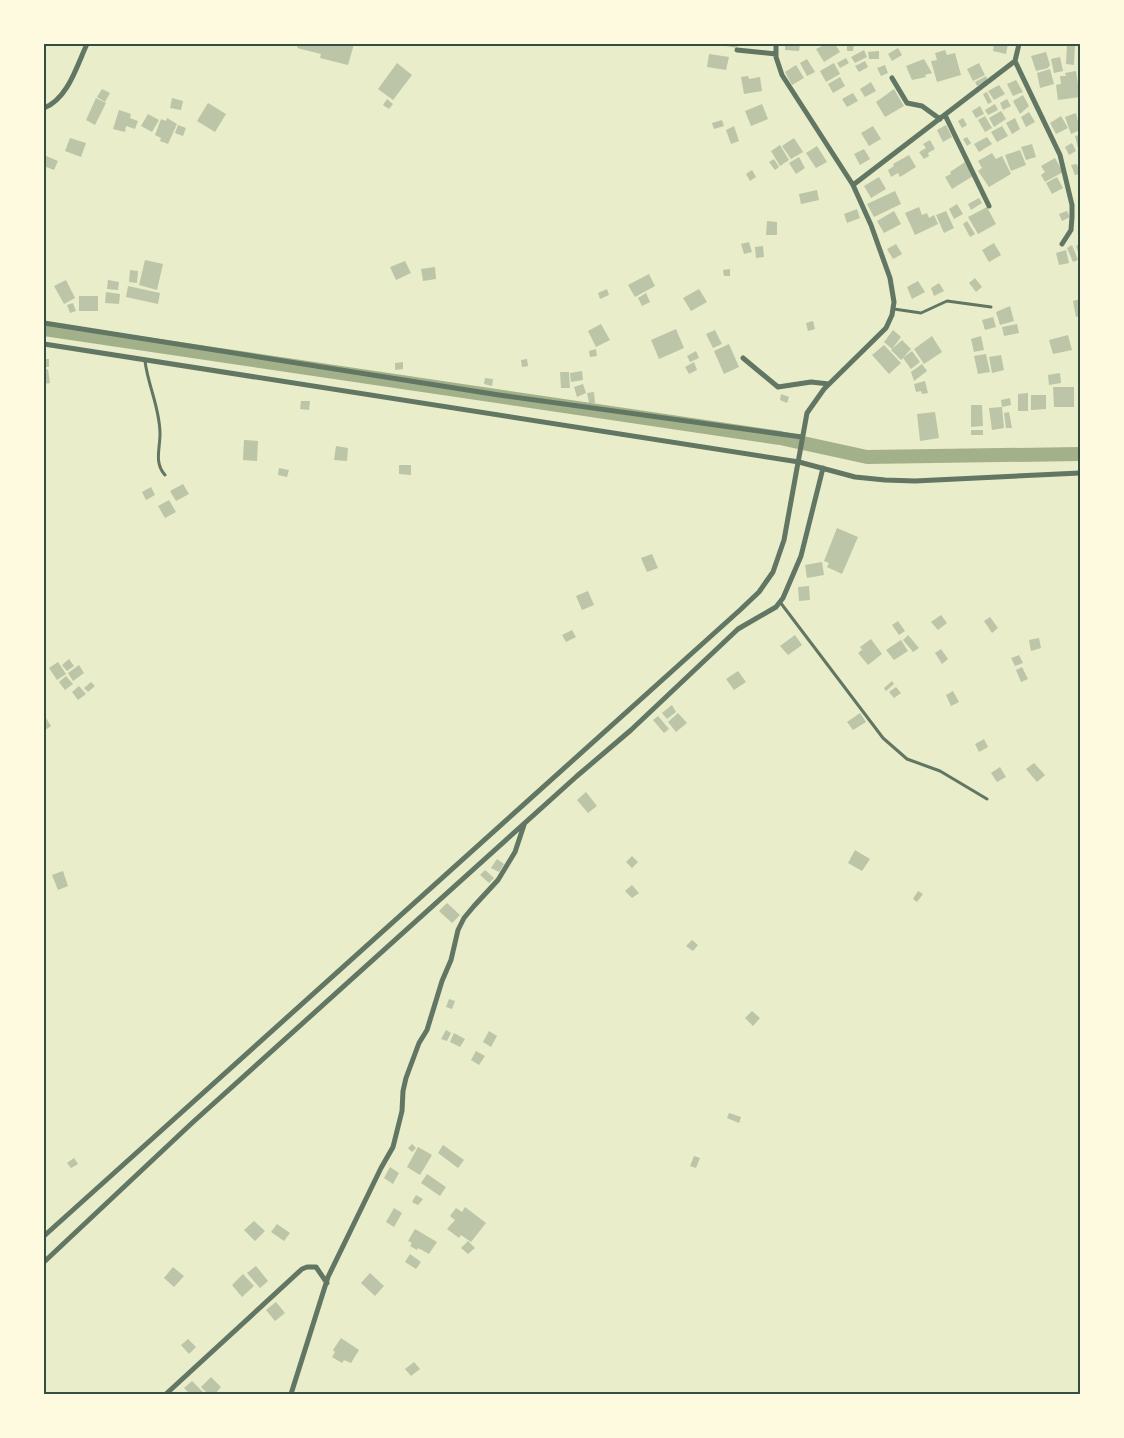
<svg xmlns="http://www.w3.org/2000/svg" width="1124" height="1438" viewBox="0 0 1124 1438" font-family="Manrope,sans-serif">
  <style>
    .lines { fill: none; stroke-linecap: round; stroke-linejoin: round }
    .canal { stroke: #a3b18a; stroke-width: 14 }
    .building { fill: #bcc5a7 }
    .service { stroke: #617663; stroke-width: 3 }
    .minor { stroke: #617663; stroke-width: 5 }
    .neatline { fill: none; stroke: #344e41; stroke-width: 2 }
  </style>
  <rect width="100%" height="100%" fill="#e9edc9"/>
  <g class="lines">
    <path class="canal" d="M 44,329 L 780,438 L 867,457 L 1080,454"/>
  </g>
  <path class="building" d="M 298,44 L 354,44 L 348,65 L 320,58 L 321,54 L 297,48 Z
    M 715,44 L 738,44 L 737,48 Z
    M 785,44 L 800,44 L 799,51 L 785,50 Z
    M 826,44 L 835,44 L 840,52 L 824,62 L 816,49 Z
    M 847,44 L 854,44 L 853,51 L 847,51 Z
    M 994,44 L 1008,44 L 1006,54 L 993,51 Z
    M 1067,44 L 1075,44 L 1074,65 L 1066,64 Z
    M 898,48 L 902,55 L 892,61 L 888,54 Z
    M 864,50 L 867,57 L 855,63 L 851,57 Z
    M 945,50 L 947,55 L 955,53 L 961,75 L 937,82 L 931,61 L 937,60 L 935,53 Z
    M 879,51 L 879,59 L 869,59 L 868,52 Z
    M 1046,52 L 1050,65 L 1048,68 L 1036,71 L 1031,56 Z
    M 709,54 L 729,57 L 726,70 L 707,67 Z
    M 1060,57 L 1063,71 L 1054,73 L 1051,59 Z
    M 846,58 L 849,63 L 840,68 L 837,63 Z
    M 807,59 L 815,72 L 807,76 L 800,63 Z
    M 924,59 L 932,73 L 925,75 L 926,77 L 912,80 L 906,66 Z
    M 865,61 L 868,67 L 859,72 L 855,66 Z
    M 397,63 L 412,75 L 393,100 L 378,89 Z
    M 834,63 L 840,74 L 826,82 L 820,71 Z
    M 979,63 L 985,75 L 973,81 L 967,69 Z
    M 796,65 L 804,78 L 792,85 L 785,72 Z
    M 885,65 L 888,73 L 881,76 L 877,68 Z
    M 1050,69 L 1054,84 L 1040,88 L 1037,73 Z
    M 1076,71 L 1080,97 L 1058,100 L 1056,85 L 1061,84 L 1060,76 L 1066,76 L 1065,73 Z
    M 748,76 L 749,79 L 760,77 L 762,91 L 744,94 L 741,77 Z
    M 986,76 L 988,81 L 977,86 L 975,82 Z
    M 840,77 L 845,86 L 833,93 L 828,84 Z
    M 1016,80 L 1023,92 L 1013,96 L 1007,84 Z
    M 871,82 L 876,91 L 865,97 L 860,89 Z
    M 999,85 L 1005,94 L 994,100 L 988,91 Z
    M 102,89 L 110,93 L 105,102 L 97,97 Z
    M 894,89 L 904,106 L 885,117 L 876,102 Z
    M 987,92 L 992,102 L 988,104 L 983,94 Z
    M 853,93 L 858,101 L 847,107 L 842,99 Z
    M 1023,95 L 1029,106 L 1020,114 L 1013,101 Z
    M 96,98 L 106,103 L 95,125 L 86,120 Z
    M 172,98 L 183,101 L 181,110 L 170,108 Z
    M 387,99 L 393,104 L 389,109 L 383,105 Z
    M 1007,99 L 1011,106 L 1003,110 L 1000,103 Z
    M 208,103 L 226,114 L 215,132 L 197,121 Z
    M 762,104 L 768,119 L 751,126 L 745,111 Z
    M 995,104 L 998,110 L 988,115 L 985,110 Z
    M 980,106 L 984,114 L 976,118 L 972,111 Z
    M 119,110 L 131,114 L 130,118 L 138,121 L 135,129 L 126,126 L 125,132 L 113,129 Z
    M 1001,111 L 1006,119 L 994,127 L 989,118 Z
    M 1029,112 L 1035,122 L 1026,127 L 1021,117 Z
    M 1076,113 L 1080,130 L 1071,134 L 1065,117 Z
    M 148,114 L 159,120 L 152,132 L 141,126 Z
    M 985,116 L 992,128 L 985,132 L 978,120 Z
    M 1061,116 L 1068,128 L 1056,134 L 1050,123 Z
    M 167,118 L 177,124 L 168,144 L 160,141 L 161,138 L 155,135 L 161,119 L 166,121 Z
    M 963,118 L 967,125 L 962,128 L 958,121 Z
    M 1015,118 L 1020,129 L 1012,134 L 1006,123 Z
    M 722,120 L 724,126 L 714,129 L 712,123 Z
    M 178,125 L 186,128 L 183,136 L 175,133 Z
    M 946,125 L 952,137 L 943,142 L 937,130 Z
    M 734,126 L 739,141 L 731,144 L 726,130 Z
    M 873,126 L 881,139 L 869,146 L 861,133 Z
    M 1002,126 L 1008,136 L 997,142 L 991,132 Z
    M 1080,135 L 1080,148 L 1078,148 L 1075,136 Z
    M 967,137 L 971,143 L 967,146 L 963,139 Z
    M 987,137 L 992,144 L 979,152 L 974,144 Z
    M 70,138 L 86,143 L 81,157 L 65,151 Z
    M 794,138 L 803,152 L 791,159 L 782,146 Z
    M 930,140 L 935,149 L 928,153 L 929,156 L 924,159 L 919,152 L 926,148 L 923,144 Z
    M 1072,143 L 1076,151 L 1069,155 L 1065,147 Z
    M 1032,144 L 1036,157 L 1026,160 L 1021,147 Z
    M 780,145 L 789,160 L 780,166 L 771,151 Z
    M 817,146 L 827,162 L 816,168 L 806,153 Z
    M 864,149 L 870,159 L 860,165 L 854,154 Z
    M 1020,150 L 1026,165 L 1011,171 L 1005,155 Z
    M 992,153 L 996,159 L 1002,156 L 1011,174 L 989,187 L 978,171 L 982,168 L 978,161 Z
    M 44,155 L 58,161 L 54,170 L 44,166 Z
    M 909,155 L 916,167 L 900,177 L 898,173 L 891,177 L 888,170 L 894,166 L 893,164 Z
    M 799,157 L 805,168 L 796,174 L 789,163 Z
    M 1055,158 L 1063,172 L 1045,182 L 1041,175 L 1045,172 L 1041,166 Z
    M 774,159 L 779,167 L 775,170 L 769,162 Z
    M 965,162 L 973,176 L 952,189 L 945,177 L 951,174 L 950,172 Z
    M 1077,164 L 1080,174 L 1075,175 L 1071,165 Z
    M 752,170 L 756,177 L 750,181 L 746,174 Z
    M 879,177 L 886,189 L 871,198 L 864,186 Z
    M 1057,177 L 1063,188 L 1052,194 L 1046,183 Z
    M 817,190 L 819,200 L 801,204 L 799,194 Z
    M 895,191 L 901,204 L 874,217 L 867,204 Z
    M 979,198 L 982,203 L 971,210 L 968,204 Z
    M 957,204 L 963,214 L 954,219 L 949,209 Z
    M 919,207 L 922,215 L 927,213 L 929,218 L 934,215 L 938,224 L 915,235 L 905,213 Z
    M 987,207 L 996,224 L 978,234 L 968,217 Z
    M 857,209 L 860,218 L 847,223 L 844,214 Z
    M 894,211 L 901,224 L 884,233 L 877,221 Z
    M 946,211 L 954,228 L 944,233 L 936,215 Z
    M 1067,211 L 1070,217 L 1062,221 L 1059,214 Z
    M 767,221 L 777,222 L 777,235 L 766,235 Z
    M 967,221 L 975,234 L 970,237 L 963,224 Z
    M 749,242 L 752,252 L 744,254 L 741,244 Z
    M 994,243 L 1001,255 L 989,262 L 982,250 Z
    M 896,244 L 902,254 L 893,259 L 887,249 Z
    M 1080,244 L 1080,258 L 1076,246 Z
    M 1072,245 L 1078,260 L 1073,262 L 1067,248 Z
    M 763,246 L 764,257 L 756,258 L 755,247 Z
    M 1066,250 L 1069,263 L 1059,265 L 1056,253 Z
    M 145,260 L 163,264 L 157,290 L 139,285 Z
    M 405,261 L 411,273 L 396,280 L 390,267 Z
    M 435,267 L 436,279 L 423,281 L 421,269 Z
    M 730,269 L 730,276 L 724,276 L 723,270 Z
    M 130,270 L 138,271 L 137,283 L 129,282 Z
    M 649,274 L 655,286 L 635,297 L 628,285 Z
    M 975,278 L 982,287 L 976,292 L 969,283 Z
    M 66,280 L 75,298 L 64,304 L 54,286 Z
    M 108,280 L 119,282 L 118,290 L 107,289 Z
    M 918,281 L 925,292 L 912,299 L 907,287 Z
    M 939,283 L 944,291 L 934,296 L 931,288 Z
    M 128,286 L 160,293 L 158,304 L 126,297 Z
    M 607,289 L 609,295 L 600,299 L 598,293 Z
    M 699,289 L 707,302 L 691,311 L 683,298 Z
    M 106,292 L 120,294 L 119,304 L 105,303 Z
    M 646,293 L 650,302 L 642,306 L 638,298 Z
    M 79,296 L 98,296 L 98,311 L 79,311 Z
    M 1080,299 L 1080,316 L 1076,317 L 1073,301 Z
    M 73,303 L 76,311 L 70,313 L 67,305 Z
    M 1010,306 L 1014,321 L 1000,325 L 996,312 Z
    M 993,317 L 996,327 L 985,330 L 982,320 Z
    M 813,321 L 815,329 L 808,331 L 806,323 Z
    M 601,324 L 610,340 L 596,347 L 588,331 Z
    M 1017,324 L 1019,333 L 1004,336 L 1002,327 Z
    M 676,329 L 684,348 L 659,359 L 651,340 Z
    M 715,330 L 722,344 L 713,348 L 706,334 Z
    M 893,330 L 901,337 L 892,349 L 884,342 Z
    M 1068,335 L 1072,350 L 1053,354 L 1049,340 Z
    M 932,336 L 942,352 L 924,364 L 914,349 Z
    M 981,336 L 984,350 L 974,352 L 971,339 Z
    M 902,340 L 911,349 L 903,358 L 912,351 L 920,362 L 911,369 L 903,358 L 901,360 L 891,350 Z
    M 729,344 L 739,367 L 724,374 L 714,351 Z
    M 884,345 L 901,363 L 889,374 L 872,355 Z
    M 596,349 L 597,356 L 590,357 L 589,351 Z
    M 696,351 L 699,358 L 690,362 L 687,356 Z
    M 986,354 L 990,372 L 978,374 L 974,356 Z
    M 1001,355 L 1004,370 L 992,373 L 989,357 Z
    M 44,359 L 49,359 L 49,367 L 44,367 Z
    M 527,359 L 528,366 L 522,367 L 521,360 Z
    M 403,362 L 403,369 L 395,370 L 395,363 Z
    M 694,362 L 697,370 L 689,374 L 685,367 Z
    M 922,364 L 927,371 L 914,381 L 911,372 Z
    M 48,369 L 50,383 L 44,384 L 44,370 Z
    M 582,371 L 583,380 L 571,382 L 570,373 Z
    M 560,372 L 569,372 L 570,388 L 561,388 Z
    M 1060,373 L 1061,383 L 1049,385 L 1048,375 Z
    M 485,378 L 493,379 L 492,386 L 484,384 Z
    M 925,381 L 928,393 L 922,394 L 921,391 L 916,392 L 914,384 Z
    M 583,384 L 586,393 L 577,397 L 574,387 Z
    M 1053,387 L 1074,387 L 1074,407 L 1054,407 Z
    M 594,392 L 595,403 L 589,403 L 587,393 Z
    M 1028,393 L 1028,411 L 1018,411 L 1018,394 Z
    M 781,394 L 789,397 L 787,403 L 780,400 Z
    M 1031,395 L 1046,395 L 1046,409 L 1031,410 Z
    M 1010,398 L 1011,405 L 1002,407 L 1001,400 Z
    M 301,401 L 310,401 L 309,410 L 300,409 Z
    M 971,405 L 982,405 L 983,426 L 971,427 Z
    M 1002,407 L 1004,428 L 992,430 L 989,408 Z
    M 935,412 L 939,438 L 920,441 L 917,414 Z
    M 1009,412 L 1012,428 L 1006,428 L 1004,413 Z
    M 971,430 L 983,430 L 983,435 L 971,435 Z
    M 244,440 L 258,441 L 257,461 L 243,460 Z
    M 336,446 L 348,448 L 347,461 L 334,460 Z
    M 399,465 L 411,465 L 411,475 L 399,474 Z
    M 279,468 L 289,470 L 287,477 L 278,475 Z
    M 183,484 L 189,494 L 176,501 L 170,491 Z
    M 151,487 L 155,495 L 146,500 L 142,492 Z
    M 169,500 L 176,512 L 165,518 L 158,506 Z
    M 837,528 L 858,537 L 842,574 L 827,567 L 829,563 L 824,561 Z
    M 652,554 L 658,568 L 647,572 L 641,558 Z
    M 822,562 L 824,575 L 807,578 L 805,565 Z
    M 809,586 L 810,600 L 799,601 L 798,587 Z
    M 588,591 L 594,605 L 582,610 L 576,596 Z
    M 941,615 L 947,623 L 938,630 L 931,622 Z
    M 990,617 L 998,628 L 992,633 L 984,621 Z
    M 898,621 L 905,631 L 899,635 L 892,625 Z
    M 572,630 L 576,637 L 566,642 L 562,635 Z
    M 795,635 L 802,645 L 788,655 L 780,646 Z
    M 908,635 L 919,648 L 913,652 L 903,640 Z
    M 1039,638 L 1041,648 L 1031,651 L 1029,640 Z
    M 871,639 L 882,654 L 868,665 L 858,653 L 862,650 L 860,647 Z
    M 901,640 L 908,651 L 894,660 L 886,650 Z
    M 941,649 L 948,659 L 942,664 L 935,653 Z
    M 1019,655 L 1023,663 L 1015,666 L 1011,658 Z
    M 69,659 L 74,666 L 67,671 L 62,665 Z
    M 58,662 L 66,674 L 57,680 L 49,668 Z
    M 79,665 L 84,673 L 73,681 L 68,673 Z
    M 1022,667 L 1028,679 L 1021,682 L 1016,670 Z
    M 738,671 L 746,682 L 734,690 L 726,679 Z
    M 66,676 L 73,684 L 65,690 L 59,682 Z
    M 892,681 L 894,684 L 886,691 L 884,688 Z
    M 91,682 L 95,686 L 88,692 L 84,688 Z
    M 79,686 L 86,694 L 78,700 L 72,692 Z
    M 896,687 L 901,693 L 894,698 L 889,692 Z
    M 953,691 L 959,702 L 951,706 L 946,695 Z
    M 672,705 L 676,712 L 667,719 L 662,713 Z
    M 678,713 L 687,723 L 676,732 L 668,722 Z
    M 860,713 L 866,722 L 853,730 L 847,722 Z
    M 658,716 L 669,729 L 664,733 L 653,720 Z
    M 46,718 L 51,726 L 44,731 L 44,720 Z
    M 984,739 L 988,747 L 979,752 L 975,744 Z
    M 1034,763 L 1045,775 L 1037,782 L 1026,769 Z
    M 1000,767 L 1006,777 L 997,782 L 991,773 Z
    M 586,792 L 597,806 L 588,813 L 577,800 Z
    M 855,850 L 870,859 L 862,871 L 848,863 Z
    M 632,856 L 638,862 L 632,868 L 626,862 Z
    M 497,859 L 504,864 L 499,872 L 491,868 Z
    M 485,870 L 494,878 L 489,883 L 480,875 Z
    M 63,871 L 68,886 L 58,890 L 52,875 Z
    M 632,885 L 639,893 L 632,898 L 625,891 Z
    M 918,891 L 923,894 L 917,902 L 913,899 Z
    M 447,903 L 460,915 L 452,923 L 439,911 Z
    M 692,940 L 698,945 L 693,951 L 686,946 Z
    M 449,999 L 455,1001 L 452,1009 L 446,1007 Z
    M 752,1011 L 760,1018 L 753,1026 L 745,1018 Z
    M 446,1030 L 451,1033 L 447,1041 L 441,1039 Z
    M 489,1031 L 497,1036 L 491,1047 L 483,1042 Z
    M 454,1033 L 465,1039 L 460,1047 L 450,1042 Z
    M 476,1051 L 485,1056 L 479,1065 L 471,1060 Z
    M 729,1113 L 741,1117 L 739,1123 L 727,1118 Z
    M 412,1144 L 416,1148 L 412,1152 L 408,1148 Z
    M 443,1145 L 464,1160 L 458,1168 L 438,1153 Z
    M 418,1147 L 432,1155 L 420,1175 L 407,1167 Z
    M 694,1156 L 700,1158 L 696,1168 L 690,1166 Z
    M 74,1158 L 78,1164 L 71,1168 L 67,1163 Z
    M 390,1167 L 399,1173 L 393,1184 L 384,1178 Z
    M 427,1174 L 446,1187 L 440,1196 L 421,1183 Z
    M 416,1195 L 423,1199 L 418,1205 L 412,1202 Z
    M 465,1207 L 486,1223 L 471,1242 L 461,1235 L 459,1238 L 447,1229 L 455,1220 L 450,1216 L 456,1208 L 462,1212 Z
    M 394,1208 L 402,1213 L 394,1227 L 386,1222 Z
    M 254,1221 L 265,1231 L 255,1241 L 244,1230 Z
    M 277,1224 L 290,1233 L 284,1241 L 271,1232 Z
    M 415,1229 L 437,1242 L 429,1254 L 418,1248 L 417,1250 L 410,1246 L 412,1243 L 408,1241 Z
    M 468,1241 L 475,1248 L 468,1254 L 461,1248 Z
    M 410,1254 L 421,1262 L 416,1269 L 405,1262 Z
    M 256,1266 L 268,1281 L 260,1288 L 247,1273 Z
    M 173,1267 L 184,1276 L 174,1287 L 164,1278 Z
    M 370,1273 L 384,1286 L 375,1296 L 361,1283 Z
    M 243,1274 L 254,1286 L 242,1297 L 232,1285 Z
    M 276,1302 L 285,1313 L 275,1321 L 266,1310 Z
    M 341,1338 L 359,1350 L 351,1363 L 344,1360 L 342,1363 L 332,1357 L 335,1352 L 333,1350 Z
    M 188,1339 L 196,1347 L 189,1354 L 181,1345 Z
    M 414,1362 L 420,1369 L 411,1376 L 405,1369 Z
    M 211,1377 L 221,1387 L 215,1394 L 208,1394 L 201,1387 Z
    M 192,1381 L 205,1394 L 190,1394 L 184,1388 Z"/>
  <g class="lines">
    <path class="service" d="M 894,309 L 921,313 L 947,301 L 991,307
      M 145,361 C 148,386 160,408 160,434 C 160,449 154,463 165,475
      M 780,602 L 883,738 L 907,759 L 940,771 L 987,799"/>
    <path class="minor" d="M 737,50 L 776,54
      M 1015,61 L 1060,155 L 1072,205 L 1072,217 L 1071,230 L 1062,244
      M 892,78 L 907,103 L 922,106 L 940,119
      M 44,108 C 68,99 77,65 87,44
      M 945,115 L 989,206
      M 853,185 L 1015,61 L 1019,44
      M 44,323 L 499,395 L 802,437
      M 44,344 L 799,462 L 855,477 L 885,480 L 915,481 L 1080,473
      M 743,358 L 778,387 L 811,382 L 829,384
      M 44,1236 L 740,610 L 759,592 L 773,572 L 784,540 L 807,413 L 824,389 L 886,328 L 892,315 L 894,302 L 890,278 L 871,225 L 853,185 L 782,75 L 776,57 L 776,44
      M 44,1262 L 192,1123 L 577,776 L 631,730 L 738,629 L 776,607 L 783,598 L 801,556 L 823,468
      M 166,1394 L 302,1269 L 307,1267 L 316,1267 L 327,1283
      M 291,1394 L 328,1277 L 381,1168 L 393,1147 L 402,1111 L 403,1091 L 406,1078 L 419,1043 L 427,1030 L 442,981 L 451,960 L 458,930 L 464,918 L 474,906 L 498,880 L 515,852 L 524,825"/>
  </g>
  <rect width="1124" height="1438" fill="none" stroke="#fefae0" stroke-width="90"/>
  <rect x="45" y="45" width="1034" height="1348" class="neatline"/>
</svg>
